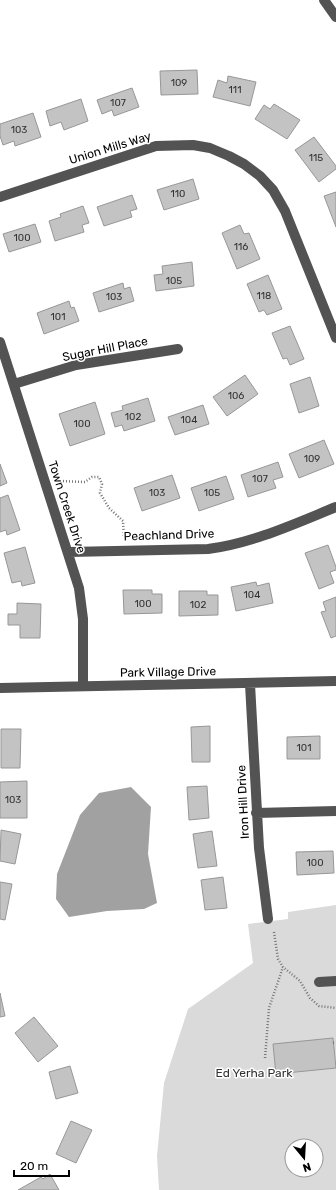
<svg xmlns="http://www.w3.org/2000/svg" width="336" height="1190" viewBox="0 0 336 1190" font-family="Rubik,sans-serif">
  <style>
    .green { fill: #dadada; fill-rule: evenodd }
    .water { fill: #a1a1a1 }
    .building { fill: #c3c3c3; stroke: #979797 }
    .lines { fill: none; stroke-linecap: round; stroke-linejoin: round }
    .path { stroke: #757575; stroke-width: 2.5; stroke-dasharray: 1 2; stroke-linecap: butt }
    .minor { stroke: #535353; stroke-width: 10 }
    .labels { text-anchor: middle; dominant-baseline: central; stroke-width: 3; stroke-linejoin: round; paint-order: stroke }
    .number-label { font-size: 10px; fill: #313131 }
    .street-label { font-size: 12px; fill: #000; stroke: #fff }
    .park-label { font-size: 12px; fill: #313131; stroke: #fff }
  </style>
  <rect width="100%" height="100%" fill="#fff"/>
  <path class="green" d="M 336,905 L 336,1190 L 159,1190 L 157,1156 L 164,1083 L 188,1009 L 253,963 L 248,924 L 288,919 L 288,912 ZM 292,1146 L 316,1146 L 316,1170 L 292,1170 Z"/>
  <path class="water" d="M 131,787 L 151,807 L 148,854 L 157,903 L 144,909 L 107,911 L 69,917 L 56,899 L 57,874 L 80,815 L 99,793 Z"/>
  <path class="building" d="M 197,70 L 198,94 L 161,95 L 160,71 Z
    M 228,76 L 256,82 L 250,106 L 213,97 L 218,80 L 227,83 Z
    M 132,88 L 139,107 L 114,116 L 112,110 L 102,114 L 97,100 Z
    M 81,99 L 88,121 L 64,130 L 61,122 L 50,126 L 46,111 Z
    M 274,104 L 300,120 L 287,139 L 255,119 L 264,105 L 270,109 Z
    M 33,113 L 41,137 L 15,146 L 14,141 L 3,145 L 0,136 L 0,124 Z
    M 314,137 L 336,166 L 336,169 L 319,182 L 295,150 Z
    M 193,179 L 199,199 L 164,210 L 157,190 Z
    M 336,192 L 336,227 L 324,196 Z
    M 132,195 L 137,209 L 130,211 L 132,217 L 104,226 L 97,207 Z
    M 83,206 L 89,223 L 82,225 L 84,232 L 55,241 L 49,221 L 61,217 L 60,214 Z
    M 35,224 L 41,242 L 9,252 L 3,234 Z
    M 240,225 L 244,234 L 249,233 L 260,259 L 237,269 L 222,233 Z
    M 192,262 L 194,286 L 156,291 L 154,275 L 163,274 L 162,266 Z
    M 268,275 L 282,309 L 267,315 L 264,310 L 259,312 L 247,284 Z
    M 123,283 L 124,289 L 130,287 L 134,301 L 99,312 L 93,293 Z
    M 69,301 L 71,308 L 74,307 L 79,321 L 44,334 L 37,313 Z
    M 290,326 L 304,359 L 290,365 L 287,358 L 283,359 L 272,333 Z
    M 245,375 L 258,394 L 227,416 L 213,397 Z
    M 310,377 L 319,406 L 299,413 L 290,384 Z
    M 148,398 L 155,421 L 124,431 L 122,425 L 115,427 L 111,413 L 123,410 L 122,406 Z
    M 95,402 L 105,434 L 70,446 L 59,414 Z
    M 203,405 L 209,424 L 175,435 L 168,417 Z
    M 324,440 L 334,464 L 299,478 L 289,454 Z
    M 278,462 L 283,477 L 273,480 L 276,488 L 248,497 L 241,475 Z
    M 0,464 L 7,483 L 0,486 Z
    M 172,475 L 180,498 L 142,511 L 134,488 Z
    M 226,476 L 234,499 L 199,511 L 191,488 Z
    M 8,495 L 20,530 L 7,535 L 6,530 L 0,532 L 0,498 Z
    M 328,545 L 336,567 L 336,570 L 330,572 L 334,583 L 319,589 L 305,553 Z
    M 25,547 L 35,583 L 22,586 L 21,581 L 12,583 L 4,553 Z
    M 256,582 L 257,586 L 269,583 L 273,603 L 236,611 L 231,587 Z
    M 123,590 L 152,590 L 152,594 L 162,594 L 162,613 L 124,614 Z
    M 179,591 L 207,591 L 207,595 L 218,595 L 218,615 L 179,616 Z
    M 336,597 L 336,636 L 331,638 L 321,612 L 326,611 L 323,602 Z
    M 17,603 L 41,604 L 40,638 L 20,638 L 20,625 L 8,625 L 8,614 L 17,614 Z
    M 210,726 L 210,762 L 192,762 L 191,727 Z
    M 1,729 L 21,729 L 20,768 L 1,768 Z
    M 320,736 L 320,759 L 287,759 L 287,737 Z
    M 27,781 L 27,818 L 0,818 L 0,782 Z
    M 207,786 L 209,818 L 189,820 L 187,787 Z
    M 1,830 L 21,834 L 15,864 L 0,861 Z
    M 212,831 L 217,866 L 198,868 L 193,834 Z
    M 333,851 L 334,873 L 297,875 L 296,852 Z
    M 223,877 L 227,908 L 205,910 L 201,880 Z
    M 0,882 L 12,884 L 5,920 L 0,919 Z
    M 0,993 L 5,1016 L 0,1017 Z
    M 34,1017 L 58,1046 L 38,1062 L 15,1033 Z
    M 333,1038 L 336,1068 L 276,1074 L 273,1044 Z
    M 70,1066 L 78,1093 L 56,1099 L 49,1072 Z
    M 71,1121 L 92,1130 L 76,1163 L 56,1154 Z
    M 50,1174 L 59,1190 L 18,1190 L 41,1177 L 43,1179 Z"/>
  <g class="lines">
    <path class="path" d="M 60,481 L 85,482 L 92,477 L 99,477 L 102,484 L 100,493 L 109,508 L 123,521 L 124,538
      M 274,932 L 278,959 L 283,967 L 300,981 L 310,998 L 319,1006 L 336,1008
      M 333,1043 L 336,1042
      M 265,1058 L 269,1008 L 283,967"/>
    <path class="minor" d="M 324,0 L 336,17
      M 0,197 L 156,146 L 193,145 L 210,148 L 229,156 L 244,164 L 260,176 L 273,190 L 285,211 L 336,338
      M 0,342 L 79,588 L 83,619 L 83,686
      M 14,384 L 76,365 L 178,349
      M 69,552 L 208,549 C 253,543 294,524 336,507
      M 250,684 L 259,848 L 268,919
      M 0,688 L 336,681
      M 256,813 L 336,811
      M 319,982 L 336,981"/>
  </g>
  <g class="labels">
    <g class="number-label">
      <text x="179" y="83">109</text>
      <text x="235" y="90">111</text>
      <text x="118" y="103">107</text>
      <text x="19" y="130">103</text>
      <text x="316" y="158">115</text>
      <text x="178" y="194">110</text>
      <text x="22" y="238">100</text>
      <text x="241" y="247">116</text>
      <text x="174" y="281">105</text>
      <text x="264" y="296">118</text>
      <text x="114" y="297">103</text>
      <text x="58" y="317">101</text>
      <text x="236" y="396">106</text>
      <text x="133" y="417">102</text>
      <text x="189" y="420">104</text>
      <text x="82" y="424">100</text>
      <text x="312" y="459">109</text>
      <text x="260" y="479">107</text>
      <text x="157" y="493">103</text>
      <text x="212" y="493">105</text>
      <text x="252" y="595">104</text>
      <text x="143" y="604">100</text>
      <text x="198" y="605">102</text>
      <text x="304" y="748">101</text>
      <text x="13" y="800">103</text>
      <text x="315" y="863">100</text>
    </g>
    <g class="street-label">
      <text transform="translate(110 148) rotate(-17)">Union Mills Way</text>
      <text transform="translate(105 349) rotate(-11)">Sugar Hill Place</text>
      <text transform="translate(67 507) rotate(72)">Town Creek Drive</text>
      <text transform="translate(169 535) rotate(-2)">Peachland Drive</text>
      <text transform="translate(168 672) rotate(-1)">Park Village Drive</text>
      <text transform="translate(243 802) rotate(-93)">Iron Hill Drive</text>
    </g>
    <g class="park-label">
      <text x="254" y="1073">Ed Yerha Park</text>
    </g>
  </g>
  <g transform="translate(304 1158) rotate(162)"><circle r="19" fill="#ffffff" stroke="#999999"/>
  <path d="M0-3L7 15L0 10L-7 15Z" fill="#000000"/>
  <text y="-6" font-size="11" font-weight="bold" text-anchor="middle" fill="#000000">N</text>
  </g>
  <path d="M14 1170v6h55v-6" fill="none" stroke="#000000" stroke-width="2"/>
  <text x="20" y="1170" font-size="12" fill="#000000" stroke="#ffffff" stroke-width="3" paint-order="stroke">20 m</text>
</svg>
